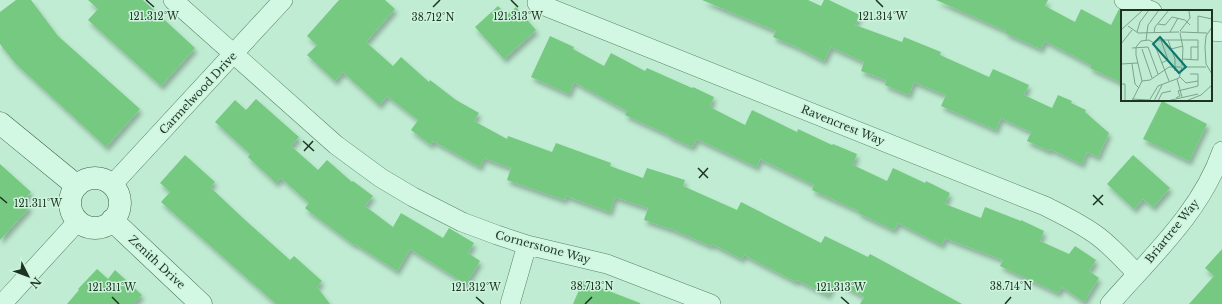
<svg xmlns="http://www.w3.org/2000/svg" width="1222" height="304" viewBox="0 0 1222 304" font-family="'Libre Baskerville',serif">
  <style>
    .building { fill: #76c981; filter: url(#shadow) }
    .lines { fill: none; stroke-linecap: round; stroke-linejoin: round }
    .street-casing { stroke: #588463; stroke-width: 20 }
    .secondary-casing { stroke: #3c6545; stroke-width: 23 }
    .street { stroke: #d2f7e2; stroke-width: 19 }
    .secondary { stroke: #d2f7e2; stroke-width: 22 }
    .ticks { fill: none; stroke: #1c3421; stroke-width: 1.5 }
    .labels { text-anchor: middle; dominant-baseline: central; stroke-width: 3; stroke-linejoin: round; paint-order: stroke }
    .street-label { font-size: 11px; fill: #1c3421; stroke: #cef4de }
    .inset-road { fill: none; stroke: #7ea28b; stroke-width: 1 }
    .view { fill: #0f766e; fill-opacity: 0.15; stroke: #0f766e; stroke-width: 2 }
    .inset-edge { fill: none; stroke: #1c3421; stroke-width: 2 }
    .ticks-label { font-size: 10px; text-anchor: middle; fill: #1c3421; stroke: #cef4de; stroke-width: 3; stroke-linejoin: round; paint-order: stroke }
  </style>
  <defs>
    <filter id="shadow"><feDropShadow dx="2.5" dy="4.5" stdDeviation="2" flood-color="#0004"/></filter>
  </defs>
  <rect width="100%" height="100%" fill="#bfecd2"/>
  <path class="building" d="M 16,0 L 31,0 L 58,36 L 140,109 L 106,147 L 15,63 L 0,44 L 0,12 Z
    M 88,0 L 143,0 L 195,48 L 161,86 L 88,20 L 98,9 Z
    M 339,0 L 385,0 L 395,9 L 366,42 L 393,66 L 401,57 L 429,82 L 430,80 L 456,100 L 479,113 L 474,121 L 507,139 L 508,136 L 552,152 L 556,143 L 611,163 L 610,166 L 643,178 L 647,168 L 685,180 L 683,186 L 737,210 L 741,202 L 821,243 L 825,236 L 868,257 L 870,254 L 962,304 L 860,304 L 864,297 L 835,281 L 828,295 L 797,280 L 796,282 L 744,255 L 742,259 L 712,244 L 711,246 L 674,230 L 644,220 L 648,208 L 615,197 L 610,212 L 566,196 L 565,200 L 507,180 L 511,168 L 484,158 L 480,167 L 433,141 L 431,145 L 411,130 L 418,120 L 387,96 L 379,105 L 343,72 L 335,81 L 307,55 L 317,45 L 307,36 Z
    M 702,0 L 808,0 L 821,6 L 824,0 L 829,0 L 860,15 L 855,25 L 902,42 L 904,37 L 941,52 L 940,55 L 989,77 L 993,69 L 1029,85 L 1024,95 L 1052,108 L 1058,95 L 1072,101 L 1071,103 L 1086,110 L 1085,112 L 1109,133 L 1098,157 L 1087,152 L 1082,164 L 1050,149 L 1049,151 L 1027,141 L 1031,132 L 1001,118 L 996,130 L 941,106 L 946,95 L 914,82 L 909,95 L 885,85 L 886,80 L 861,71 L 864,62 L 831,47 L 824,61 L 797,47 L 773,37 L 776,31 Z
    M 936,0 L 1048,0 L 1045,6 L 1075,22 L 1081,9 L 1111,25 L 1119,9 L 1122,11 L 1122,83 L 1090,68 L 1091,65 L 1045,41 L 1041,49 L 1005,33 L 1006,31 Z
    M 498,6 L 507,15 L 516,7 L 536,30 L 504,59 L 475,27 Z
    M 550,36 L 574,47 L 573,49 L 604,66 L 611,53 L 645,71 L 647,68 L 692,88 L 693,87 L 714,97 L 710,107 L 745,125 L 752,110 L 797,132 L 798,129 L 832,145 L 833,144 L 857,154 L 853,165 L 887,181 L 893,168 L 925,183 L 926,181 L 950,193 L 945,204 L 981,218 L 985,207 L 1021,221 L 1021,220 L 1044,231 L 1040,241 L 1069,254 L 1075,246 L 1096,260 L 1089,271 L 1099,278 L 1084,302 L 1062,287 L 1058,293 L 1000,266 L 1003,260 L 945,238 L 942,245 L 898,223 L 894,230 L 858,213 L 859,211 L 812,190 L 814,185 L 760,159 L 757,167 L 697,139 L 692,147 L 668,136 L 669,135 L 625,115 L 627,111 L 574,82 L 569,94 L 531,77 Z
    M 256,99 L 299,137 L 291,146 L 318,170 L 327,160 L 352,182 L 353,181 L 373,196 L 365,206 L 393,227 L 401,213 L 443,238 L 449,228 L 474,243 L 468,253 L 480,261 L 466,284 L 410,249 L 397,271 L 355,244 L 354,245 L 311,213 L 305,208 L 309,203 L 281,178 L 276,183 L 248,157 L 250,154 L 215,122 L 235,100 L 246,110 Z
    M 1162,101 L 1207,124 L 1189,161 L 1143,139 Z
    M 185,155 L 215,182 L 210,187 L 244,219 L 290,260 L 294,256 L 322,281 L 317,287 L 330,304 L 276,304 L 161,202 L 170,192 L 160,183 Z
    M 1133,155 L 1170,188 L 1153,207 L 1143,199 L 1134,209 L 1107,184 Z
    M 0,164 L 31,192 L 23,201 L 30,207 L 0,240 Z
    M 1222,249 L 1222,304 L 1189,304 L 1214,276 L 1205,268 Z
    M 97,269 L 108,279 L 115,270 L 142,295 L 133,304 L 67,304 L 79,290 L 78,289 Z
    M 583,281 L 640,303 L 640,304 L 573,304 Z"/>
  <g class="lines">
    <defs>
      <path id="street" d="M 173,0 L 336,145 L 381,178 L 413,197 L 462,222 L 497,235 L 527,245 L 607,264 L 711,304
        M 538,0 L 537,3 L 1045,206 C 1063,215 1082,224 1099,237 C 1113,248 1125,261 1137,274
        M 1124,0 L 1152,11
        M 1211,31 L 1222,32
        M 112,185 L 283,0
        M 2,304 L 78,221
        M 510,304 L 527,245
        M 1110,304 C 1151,257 1201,212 1222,151"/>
      <path id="secondary" d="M 0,123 L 77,186
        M70 203a25 25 0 1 1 50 0a25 25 0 1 1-50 0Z
        M 112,220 L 201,304"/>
    </defs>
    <use href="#street" class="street-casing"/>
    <use href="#secondary" class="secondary-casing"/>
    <use href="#street" class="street"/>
    <use href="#secondary" class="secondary"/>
  </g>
  <path class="ticks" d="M 146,0 L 154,7M 511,0 L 518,7M 876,0 L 883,7M 433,7 L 440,0M 303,141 L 314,151M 304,151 L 313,141M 698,168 L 708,178M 699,178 L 708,168M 1093,195 L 1103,205M 0,197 L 7,203M 1093,205 L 1103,195M 112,297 L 119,304M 476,297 L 484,304M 841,297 L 849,304M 585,304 L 592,297M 1005,304 L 1011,297"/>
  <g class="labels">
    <g class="street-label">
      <text transform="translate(198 93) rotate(-47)">Carmelwood Drive</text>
      <text transform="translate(843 125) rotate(22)">Ravencrest Way</text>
      <text transform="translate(1172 231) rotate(-51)">Briartree Way</text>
      <text transform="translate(543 247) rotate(15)">Cornerstone Way</text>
      <text transform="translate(157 262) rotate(43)">Zenith Drive</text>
    </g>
  </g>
  <g transform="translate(1121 10)">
    <rect width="91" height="91" fill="#bfecd2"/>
    <path class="inset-road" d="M 54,0 L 71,0M 37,14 L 44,15 L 51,7 L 64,10 L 69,15M 7,16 L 17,23 L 58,22M 91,17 L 85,26 L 84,37 L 85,54 L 91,64M 0,20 L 22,0M 59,21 L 69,8 L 68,1M 16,22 L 19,12 L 28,0M 49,22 L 57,8M 59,22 L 86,23M 77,22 L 77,6 L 91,9M 33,23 L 34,17 L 48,0M 59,23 L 62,38 L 61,56M 25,30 L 27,15 L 38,0M 47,30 L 54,49 L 54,61M 32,33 L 37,30 L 77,30 L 77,50 L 61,49M 0,34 L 11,20M 11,38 L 27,37 L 37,64M 21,39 L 31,68M 50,39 L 62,36M 70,50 L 70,37 L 77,37M 40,53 L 47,50 L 40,30M 0,54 L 17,53M 11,54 L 14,74 L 18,78M 62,57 L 85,57M 59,67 L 65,73 L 77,71M 56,69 L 61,87M 21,71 L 29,70 L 48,57 L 60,57M 0,74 L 4,74 L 4,91M 55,88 L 59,86 L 57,81 L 77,76 L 77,64 L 69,64M 11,89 L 28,90M 11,91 L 21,71 L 15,45 L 15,37 L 20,31 L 28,30 L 33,33 L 48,71M 28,91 L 37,76 L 58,68 L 61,57M 33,91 L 41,75M 37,91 L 41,83 L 50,81M 46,91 L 77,84M 65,91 L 80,85 L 91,75"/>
    <path class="view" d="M 39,27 L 65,57 L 58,63 L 32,34 Z"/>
    <rect width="91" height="91" class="inset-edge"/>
  </g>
  <g class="ticks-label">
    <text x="154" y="20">121.312°W</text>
    <text x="518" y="20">121.313°W</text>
    <text x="883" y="20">121.314°W</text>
    <text x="433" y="21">38.712°N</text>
    <text x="38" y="207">121.311°W</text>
    <text x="592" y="290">38.713°N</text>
    <text x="1011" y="290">38.714°N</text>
    <text x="112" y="291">121.311°W</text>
    <text x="476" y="291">121.312°W</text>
    <text x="841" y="291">121.313°W</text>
  </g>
  <g transform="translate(28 276) rotate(132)" stroke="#cef4de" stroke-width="3" paint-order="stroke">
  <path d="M0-3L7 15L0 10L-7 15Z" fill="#1c3421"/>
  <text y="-6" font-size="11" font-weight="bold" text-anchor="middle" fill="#1c3421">N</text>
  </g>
</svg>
